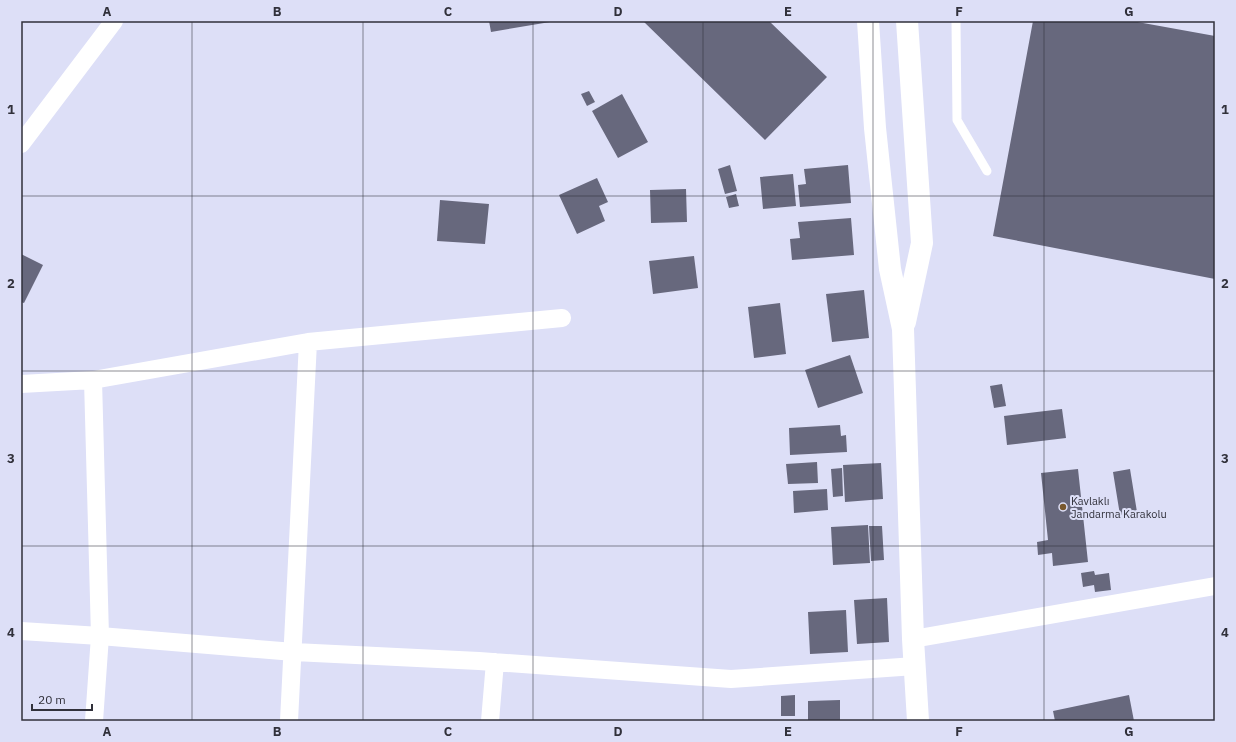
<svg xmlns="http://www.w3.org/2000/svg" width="1236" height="742" viewBox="0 0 1236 742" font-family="'IBM Plex Sans',sans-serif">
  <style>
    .building { fill: #67687d }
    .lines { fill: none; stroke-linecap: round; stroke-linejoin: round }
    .service { stroke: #fff; stroke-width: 9 }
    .minor { stroke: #fff; stroke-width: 18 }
    .tertiary { stroke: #fff; stroke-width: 22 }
    .grid { fill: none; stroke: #31313b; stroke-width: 1; stroke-opacity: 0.55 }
    .poi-dot { fill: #78582e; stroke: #dddff7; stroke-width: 1.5 }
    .labels { text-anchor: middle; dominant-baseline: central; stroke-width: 4; stroke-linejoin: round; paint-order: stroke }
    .poi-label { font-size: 11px; fill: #31313b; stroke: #dddff7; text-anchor: start }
    .neatline { fill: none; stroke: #31313b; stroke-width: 1.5 }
    .grid-label { font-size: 13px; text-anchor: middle; font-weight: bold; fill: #31313b }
  </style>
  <rect width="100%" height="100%" fill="#dddff7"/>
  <path class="building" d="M 489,21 L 550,21 L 550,22 L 491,32 Z
    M 643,21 L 769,21 L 827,77 L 765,140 Z
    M 1033,21 L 1132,21 L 1215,36 L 1215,279 L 993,236 Z
    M 589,91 L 595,102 L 587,106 L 581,94 Z
    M 622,94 L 648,142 L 618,158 L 592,111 Z
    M 730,165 L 737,191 L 725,194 L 718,169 Z
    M 848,165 L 851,203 L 800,207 L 798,185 L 806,184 L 804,169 Z
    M 793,174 L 796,206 L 763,209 L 760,177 Z
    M 597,178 L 608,202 L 599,206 L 605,221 L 577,234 L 559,195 Z
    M 686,189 L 687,222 L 651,223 L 650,190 Z
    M 736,194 L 739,206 L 729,208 L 726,197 Z
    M 440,200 L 489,204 L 485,244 L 437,241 Z
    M 851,218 L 854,255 L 792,260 L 790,239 L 800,238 L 798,222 Z
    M 21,254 L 43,265 L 24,303 L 21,302 Z
    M 694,256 L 698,288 L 653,294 L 649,261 Z
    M 864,290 L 869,338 L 832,342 L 826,294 Z
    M 780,303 L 786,354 L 754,358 L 748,307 Z
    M 850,355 L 863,393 L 818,408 L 805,370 Z
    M 1002,384 L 1006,406 L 994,408 L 990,386 Z
    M 1062,409 L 1066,438 L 1007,445 L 1004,416 Z
    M 840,425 L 841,436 L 846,435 L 847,452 L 790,455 L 789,428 Z
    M 817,462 L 818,483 L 788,484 L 786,464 Z
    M 881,463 L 883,499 L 845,502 L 843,465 Z
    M 842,468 L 843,496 L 833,497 L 831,469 Z
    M 1078,469 L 1088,562 L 1053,566 L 1052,553 L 1038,555 L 1037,542 L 1048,540 L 1041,473 Z
    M 1130,469 L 1137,512 L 1120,515 L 1113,472 Z
    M 827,489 L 828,510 L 794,513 L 793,491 Z
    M 868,525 L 870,563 L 833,565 L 831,527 Z
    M 869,526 L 882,526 L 884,560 L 871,561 Z
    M 1094,571 L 1095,575 L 1109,573 L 1111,590 L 1095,592 L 1094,585 L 1083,587 L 1081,573 Z
    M 887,598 L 889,642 L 857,644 L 854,600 Z
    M 846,610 L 848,652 L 810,654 L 808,612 Z
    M 795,695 L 795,716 L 781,716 L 781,696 Z
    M 1129,695 L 1134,721 L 1055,721 L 1053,711 Z
    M 840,700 L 840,721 L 808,721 L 808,701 Z"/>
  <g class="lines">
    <path class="service" d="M 956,21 L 957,120 L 987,171"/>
    <path class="minor" d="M 21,144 L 114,21
      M 93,380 L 100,636 L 94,721
      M 21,384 L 93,380 L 308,342 L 562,318
      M 21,631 L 100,636 L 294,652 L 479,661 L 731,679 L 915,666
      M 913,639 L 1215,586
      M 289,721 L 308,342
      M 490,721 L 495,662"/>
    <path class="tertiary" d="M 868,21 L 875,128 L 890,269 L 903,329 L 913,639 L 918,721
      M 905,322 L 922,243 L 907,21"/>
  </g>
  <path class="grid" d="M 192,21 L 192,721M 363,21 L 363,721M 533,21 L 533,721M 703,21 L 703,721M 873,21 L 873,721M 1044,21 L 1044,721M 21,196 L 1215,196M 21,371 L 1215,371M 21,546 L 1215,546"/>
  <circle class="poi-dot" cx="1063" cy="507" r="4"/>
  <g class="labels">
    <g class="poi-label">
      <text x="1071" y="501">Kavlaklı<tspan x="1071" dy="13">Jandarma Karakolu</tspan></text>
    </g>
  </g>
  <rect width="1236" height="742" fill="none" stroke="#dddff7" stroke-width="44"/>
  <path d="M32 704v6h60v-6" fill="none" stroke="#31313b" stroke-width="2"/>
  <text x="38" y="704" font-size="12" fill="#31313b" stroke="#dddff7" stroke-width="3" paint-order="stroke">20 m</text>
  <rect x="22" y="22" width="1192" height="698" class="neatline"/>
  <g class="grid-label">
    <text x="107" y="16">A</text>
    <text x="277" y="16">B</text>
    <text x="448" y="16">C</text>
    <text x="618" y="16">D</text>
    <text x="788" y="16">E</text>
    <text x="959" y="16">F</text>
    <text x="1129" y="16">G</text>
    <text x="11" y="114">1</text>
    <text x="1225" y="114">1</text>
    <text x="11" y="288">2</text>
    <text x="1225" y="288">2</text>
    <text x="11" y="463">3</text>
    <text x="1225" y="463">3</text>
    <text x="11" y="637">4</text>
    <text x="1225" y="637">4</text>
    <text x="107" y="736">A</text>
    <text x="277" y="736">B</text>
    <text x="448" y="736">C</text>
    <text x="618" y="736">D</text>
    <text x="788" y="736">E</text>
    <text x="959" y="736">F</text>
    <text x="1129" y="736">G</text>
  </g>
</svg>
